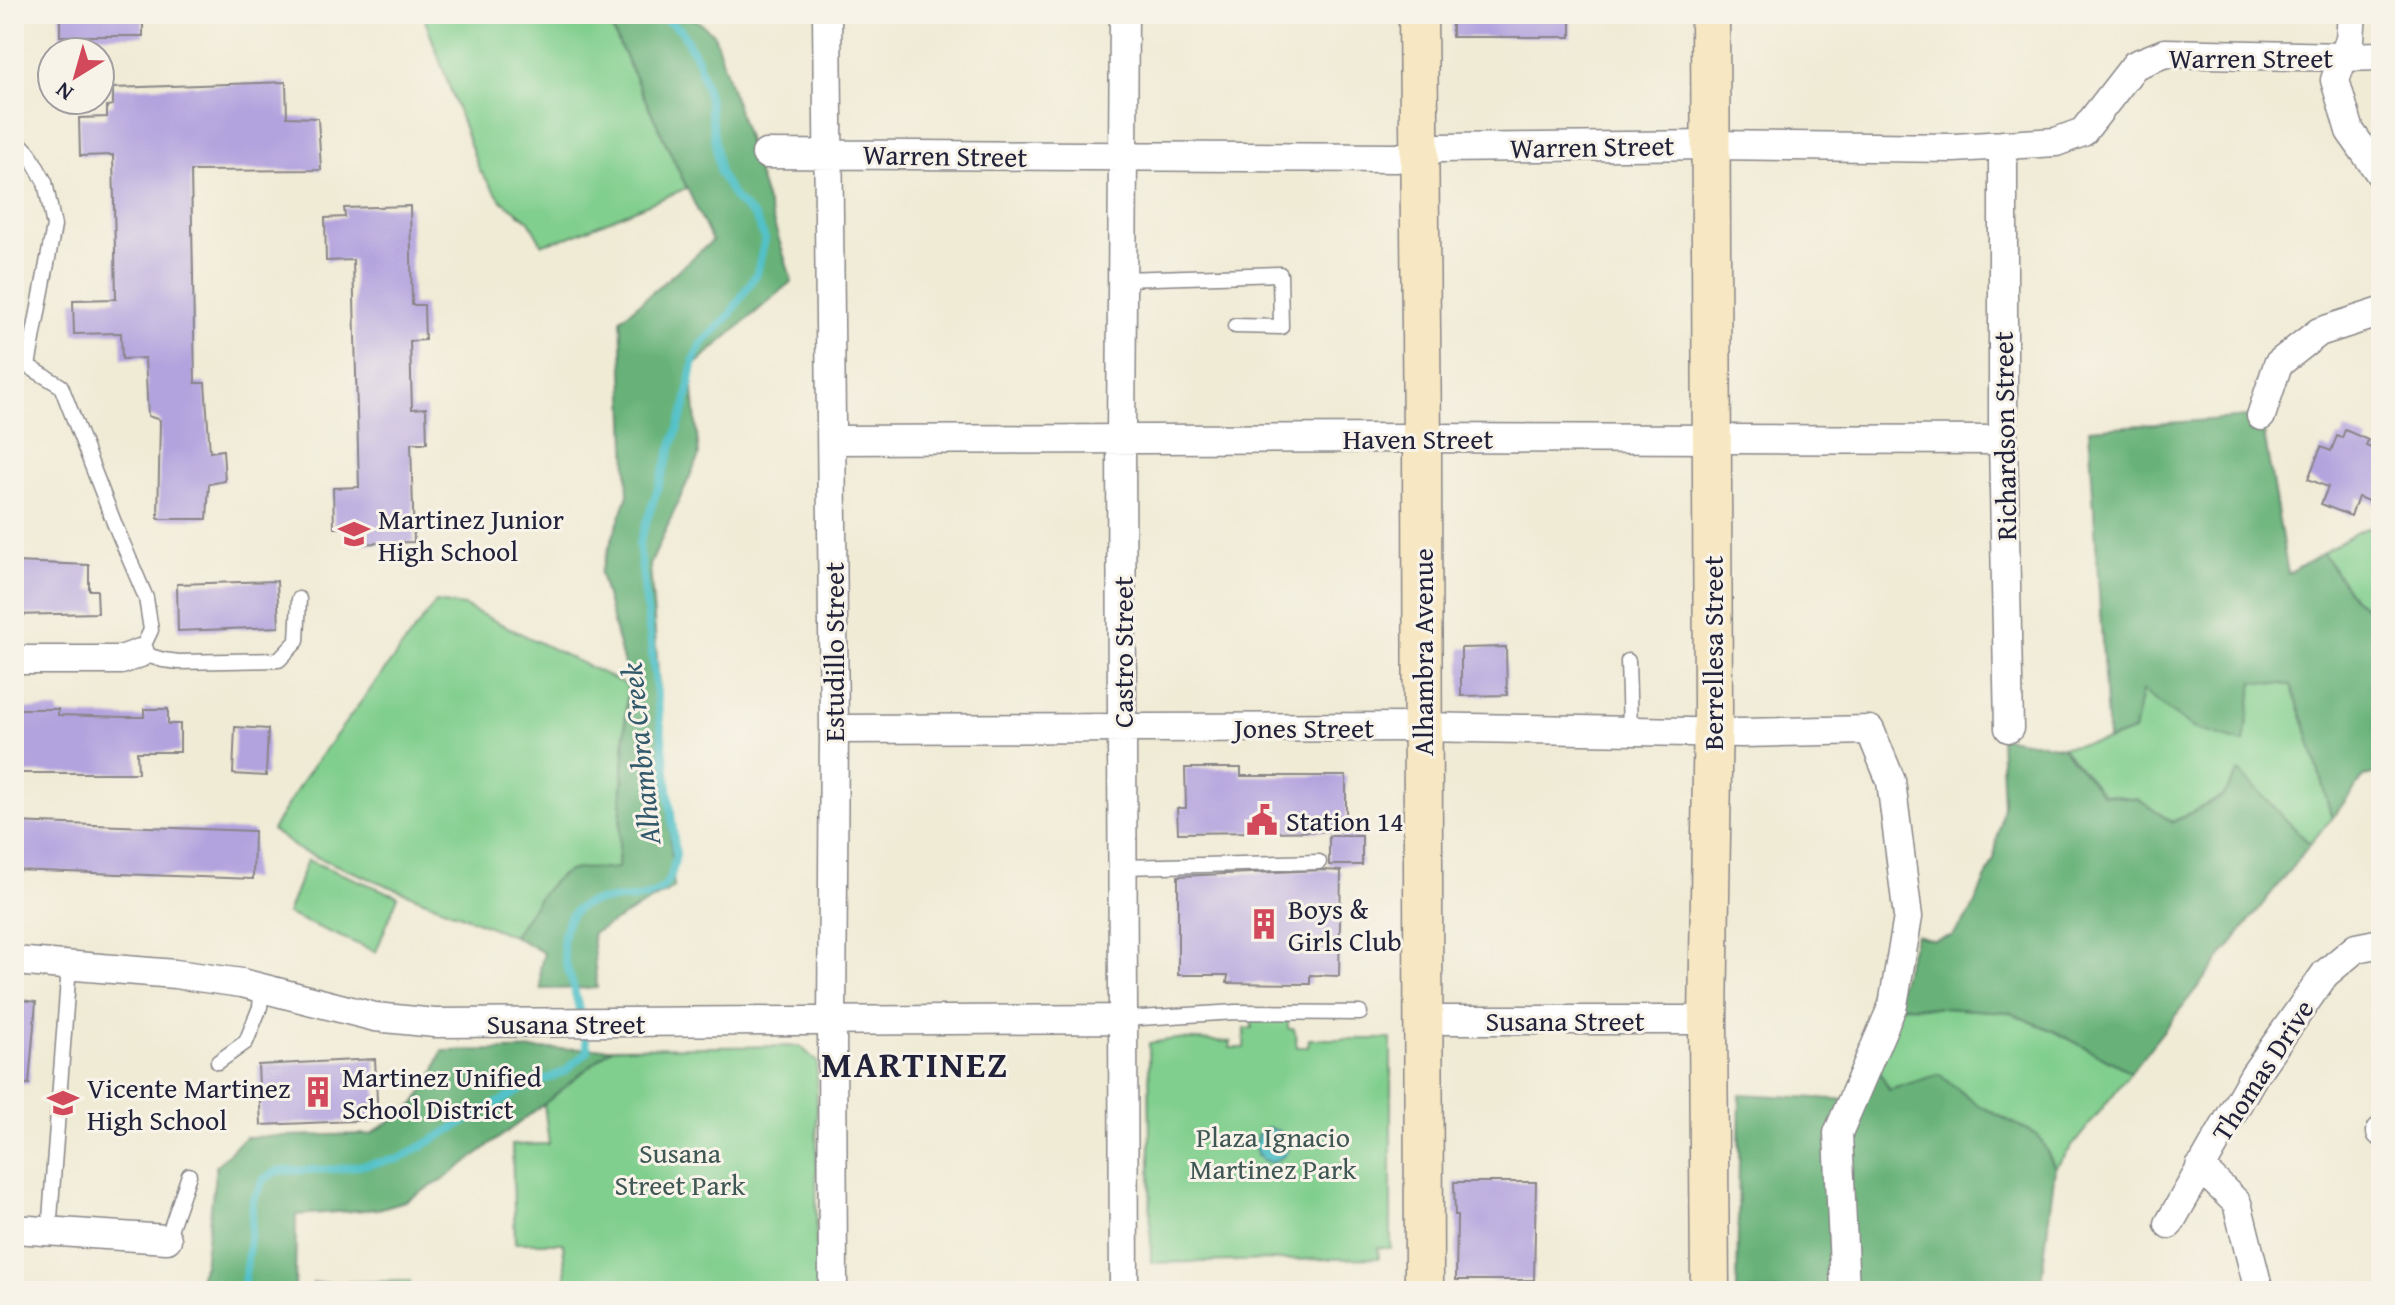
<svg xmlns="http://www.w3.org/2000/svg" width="2395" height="1305" viewBox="0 0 2395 1305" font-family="'Gentium Book Plus',serif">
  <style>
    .green { fill: #81cf8e; stroke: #527864; stroke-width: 2 }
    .forest { fill: #68b279; stroke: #456a5a; stroke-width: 2 }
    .water { fill: #53c1c8; stroke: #3a7282; stroke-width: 2 }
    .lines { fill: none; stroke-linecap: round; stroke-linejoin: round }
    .stream { stroke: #53c1c8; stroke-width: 8 }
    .building { fill: #b2a3de }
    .service-casing { stroke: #898688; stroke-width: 17 }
    .minor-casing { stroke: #898688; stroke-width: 31 }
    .secondary-casing { stroke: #898688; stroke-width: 41 }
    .service { stroke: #fff; stroke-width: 14 }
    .minor { stroke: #fff; stroke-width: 28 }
    .secondary { stroke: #f7e8c3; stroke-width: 38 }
    .labels { text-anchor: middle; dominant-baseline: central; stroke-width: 6; stroke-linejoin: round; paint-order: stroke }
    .street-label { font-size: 28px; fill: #22223b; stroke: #f7f3e8 }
    .poi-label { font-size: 28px; fill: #22223b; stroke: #f7f3e8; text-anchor: start }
    .park-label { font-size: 28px; fill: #3e5654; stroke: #f7f3e8 }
    .water-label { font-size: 30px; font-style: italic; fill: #335a6c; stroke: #f7f3e8 }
    .district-label { font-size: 36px; font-weight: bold; letter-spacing: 2px; fill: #22223b; stroke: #f7f3e8 }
  </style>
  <rect width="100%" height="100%" fill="#f7f3e8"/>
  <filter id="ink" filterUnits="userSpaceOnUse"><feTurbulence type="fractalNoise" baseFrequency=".0125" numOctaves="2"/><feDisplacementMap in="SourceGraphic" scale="16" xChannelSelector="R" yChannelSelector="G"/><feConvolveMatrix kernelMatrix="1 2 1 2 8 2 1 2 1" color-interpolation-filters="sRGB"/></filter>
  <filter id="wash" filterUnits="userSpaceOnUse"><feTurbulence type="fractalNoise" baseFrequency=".006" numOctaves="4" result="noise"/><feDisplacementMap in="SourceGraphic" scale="32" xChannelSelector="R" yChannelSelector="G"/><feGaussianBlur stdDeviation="1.8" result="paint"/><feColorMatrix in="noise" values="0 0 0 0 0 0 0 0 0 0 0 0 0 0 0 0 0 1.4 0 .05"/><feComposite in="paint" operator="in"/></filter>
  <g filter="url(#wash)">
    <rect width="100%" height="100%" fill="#f0ebd5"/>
    <path class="green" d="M 423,14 L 605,14 L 687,188 L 569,237 L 542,244 L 529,221 L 501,200 L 479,169 Z
      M 2381,522 L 2381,617 L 2353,598 L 2323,553 L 2357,532 Z
      M 436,602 L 464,606 L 627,685 L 618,869 L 571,870 L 528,916 L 513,936 L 299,850 L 272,830 L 306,775 Z
      M 2253,681 L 2291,685 L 2306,727 L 2332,818 L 2310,844 L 2239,773 L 2222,797 L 2172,822 L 2137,799 L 2102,794 L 2062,747 L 2108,740 L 2134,731 L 2142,690 L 2193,728 Z
      M 307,860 L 398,896 L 376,952 L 287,914 Z
      M 1893,1005 L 2008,1012 L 2056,1032 L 2131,1072 L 2055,1168 L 2039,1136 L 1976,1104 L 1940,1074 L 1889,1090 L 1871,1056 Z
      M 1252,1021 L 1288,1021 L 1288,1029 L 1294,1029 L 1297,1047 L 1308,1047 L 1309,1039 L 1391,1039 L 1391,1248 L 1378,1248 L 1379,1258 L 1151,1263 L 1149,1043 L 1175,1039 L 1231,1042 L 1230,1048 L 1244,1048 L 1245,1029 L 1252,1028 Z
      M 800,1046 L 817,1062 L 816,1291 L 567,1289 L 563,1243 L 515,1243 L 512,1145 L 549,1144 L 544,1104 L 612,1048 Z
      M 410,1281 L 410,1291 L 313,1291 L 313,1283 Z"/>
    <path class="forest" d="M 605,14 L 689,14 L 714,34 L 792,281 L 691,368 L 699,456 L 650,565 L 674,888 L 592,934 L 597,988 L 541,989 L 540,968 L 544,953 L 513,936 C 527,918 549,874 573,870 C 588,867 604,870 618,868 L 628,680 L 600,573 L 628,495 L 621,319 L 712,241 Z
      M 2261,416 L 2288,574 L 2323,553 L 2353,598 L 2381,617 L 2381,773 L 2364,777 L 2332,818 L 2306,727 L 2291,685 L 2253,682 L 2244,743 L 2193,728 L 2142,691 L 2134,731 L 2108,740 L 2089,429 Z
      M 2000,737 L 2062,747 L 2102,794 L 2137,799 L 2172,822 L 2222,797 L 2239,772 L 2310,844 L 2131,1072 L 2056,1032 L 2008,1012 L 1893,1005 L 1916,935 L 1933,940 L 1952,936 L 1970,914 L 1994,859 L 2003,805 Z
      M 612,1048 L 544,1104 L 443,1180 L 405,1201 L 378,1209 L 296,1215 L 295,1291 L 195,1291 L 204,1264 L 216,1166 L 245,1137 L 371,1134 L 415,1104 L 434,1073 L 442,1051 Z
      M 1871,1056 L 1889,1090 L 1939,1074 L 1976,1104 L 2039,1136 L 2055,1168 L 2040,1291 L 1737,1291 L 1740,1094 L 1852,1100 Z"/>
    <path class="water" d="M 1268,1128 L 1280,1131 L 1281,1135 L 1284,1135 L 1289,1146 L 1285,1155 L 1272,1163 L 1261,1159 L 1261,1156 L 1257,1155 L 1257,1151 L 1252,1145 L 1257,1140 L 1257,1135 Z"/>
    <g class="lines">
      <path class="stream" d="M 243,1291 L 251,1230 L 253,1200 L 264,1179 L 277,1171 L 339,1169 L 399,1159 L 526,1087 L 564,1072 L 588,1051 C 583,1030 579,1007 573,985 C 568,971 563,959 563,944 C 566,869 648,923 670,878 C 673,872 674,862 676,855 L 639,544 L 686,404 L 694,359 L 701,345 L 729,316 L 757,273 L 765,239 L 755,217 L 736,200 L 720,174 L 708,96 L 698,61 L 681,30 L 657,14"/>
    </g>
    <g id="blocks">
      <path class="building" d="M 60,14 L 143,14 L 143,36 L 60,36 Z
        M 1452,14 L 1571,14 L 1571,37 L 1452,37 Z
        M 286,82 L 287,117 L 318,118 L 321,170 L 191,171 L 195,383 L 205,383 L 210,452 L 223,450 L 225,481 L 209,484 L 207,519 L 158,519 L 160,420 L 148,416 L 145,358 L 122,359 L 121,333 L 74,334 L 73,300 L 116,299 L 113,155 L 80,156 L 79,118 L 107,117 L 107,106 L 113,105 L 113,88 Z
        M 410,206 L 412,305 L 424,305 L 425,340 L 410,341 L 412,409 L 426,408 L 427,443 L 411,443 L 414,542 L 351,544 L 350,528 L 334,528 L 333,488 L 359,487 L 353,260 L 326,261 L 325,218 L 345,217 L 344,208 Z
        M 2345,430 L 2368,440 L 2366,446 L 2381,452 L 2381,506 L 2358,497 L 2351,516 L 2321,504 L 2328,487 L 2308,479 L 2321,447 L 2331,451 L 2337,436 L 2342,438 Z
        M 14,562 L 89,565 L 89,590 L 97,590 L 98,613 L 14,615 Z
        M 277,581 L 279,627 L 178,631 L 177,584 Z
        M 1506,647 L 1507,695 L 1461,696 L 1461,648 Z
        M 16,709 L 58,709 L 58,715 L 124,717 L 144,717 L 144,709 L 168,709 L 168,724 L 180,724 L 180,752 L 137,752 L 138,773 L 16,773 Z
        M 235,727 L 268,729 L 266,776 L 233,774 Z
        M 1185,768 L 1241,768 L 1241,776 L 1346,776 L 1346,831 L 1178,833 L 1177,808 L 1186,808 Z
        M 14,822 L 254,831 L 253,879 L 14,870 Z
        M 1329,836 L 1362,836 L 1362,865 L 1329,865 Z
        M 1324,870 L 1341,871 L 1339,976 L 1310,975 L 1310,984 L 1227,983 L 1228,975 L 1178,975 L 1178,876 Z
        M 14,999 L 36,1002 L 29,1084 L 14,1083 Z
        M 375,1059 L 378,1120 L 261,1125 L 258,1065 Z
        M 1454,1182 L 1536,1182 L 1534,1280 L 1456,1280 L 1457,1215 L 1455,1215 Z"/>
    </g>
  </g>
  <g filter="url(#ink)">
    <use href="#blocks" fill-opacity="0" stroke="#898688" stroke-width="2"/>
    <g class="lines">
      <defs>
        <path id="service" d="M 14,137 L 29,153 L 45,182 L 54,226 L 28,366
          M 1123,279 L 1280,274 L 1281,327 L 1235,326
          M 14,368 L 28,366 L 61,386 L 115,525 L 146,598 L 151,630 L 140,653 L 163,660 L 179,662 L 279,660 L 297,641 L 299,599
          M 1628,661 L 1630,731
          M 1123,867 L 1319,862
          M 1124,1019 L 1236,1012 L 1360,1013
          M 218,1062 L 246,1042 L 260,1007 L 262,987
          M 49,1232 L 69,966
          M 167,1239 L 189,1175"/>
        <path id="minor" d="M 827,14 L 834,729 L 832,1021 L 833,1291
          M 2352,14 L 2350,39 L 2335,80 L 2350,131 L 2381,175
          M 2003,145 L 2003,440 L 2009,728
          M 766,154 L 1397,158 L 1439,148 L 1712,145 L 1954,148 L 2056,142 L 2083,132 L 2135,65 L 2165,53 L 2343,57 L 2381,56
          M 2261,416 L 2278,364 L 2319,332 L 2381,312
          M 832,440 L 1422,438 L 2003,440
          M 14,660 L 121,660 L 140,653
          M 834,729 L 1421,727 L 1742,733 L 1870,730 L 1891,781 L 1908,917 L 1893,1005 L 1838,1133 L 1845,1291
          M 14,961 L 175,974 L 242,983 L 375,1017 L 435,1023 L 1124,1019
          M 1422,1020 L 1708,1020
          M 2381,1132 L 2381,1131
          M 2200,1167 L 2237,1203 L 2259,1291
          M 2169,1224 L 2254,1075 L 2325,974 L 2356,948 L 2381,943
          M 14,1229 L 167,1239
          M 1124,1291 L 1121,438 L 1124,14"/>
        <path id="secondary" d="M 1418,14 L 1422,438 L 1424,1291
          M 1710,14 L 1713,710 L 1708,1020 L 1710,1291"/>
      </defs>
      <use href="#service" class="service-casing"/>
      <use href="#minor" class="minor-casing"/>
      <use href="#secondary" class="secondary-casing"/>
      <use href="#service" class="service"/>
      <use href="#minor" class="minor"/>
      <use href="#secondary" class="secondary"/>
    </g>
  </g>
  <defs>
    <symbol id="school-bare" viewBox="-9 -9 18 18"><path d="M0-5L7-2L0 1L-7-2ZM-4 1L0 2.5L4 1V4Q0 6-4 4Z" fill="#d1495b" stroke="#f7f3e8" stroke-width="2.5" paint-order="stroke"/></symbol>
    <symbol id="civic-bare" viewBox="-9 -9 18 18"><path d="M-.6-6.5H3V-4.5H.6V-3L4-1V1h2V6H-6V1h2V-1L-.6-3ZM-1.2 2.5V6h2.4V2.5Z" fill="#d1495b" stroke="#f7f3e8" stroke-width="2.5" paint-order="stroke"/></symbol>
    <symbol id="building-bare" viewBox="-9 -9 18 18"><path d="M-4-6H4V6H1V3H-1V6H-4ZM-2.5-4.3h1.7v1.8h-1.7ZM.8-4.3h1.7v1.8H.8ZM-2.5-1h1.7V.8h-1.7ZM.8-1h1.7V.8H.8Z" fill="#d1495b" stroke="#f7f3e8" stroke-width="2.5" paint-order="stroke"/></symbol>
  </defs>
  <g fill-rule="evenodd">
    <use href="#school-bare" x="332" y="512" width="44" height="44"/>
    <use href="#civic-bare" x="1240" y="798" width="44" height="44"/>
    <use href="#building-bare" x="1242" y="902" width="44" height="44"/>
    <use href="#building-bare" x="296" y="1070" width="44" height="44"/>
    <use href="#school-bare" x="41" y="1081" width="44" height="44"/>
  </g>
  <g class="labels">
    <g class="street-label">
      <text x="2251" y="57">Warren Street</text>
      <text transform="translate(1592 146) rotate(-1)">Warren Street</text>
      <text transform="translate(945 155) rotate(1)">Warren Street</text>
      <text transform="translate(2004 436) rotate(-91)">Richardson Street</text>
      <text x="1418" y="438">Haven Street</text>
      <text transform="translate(833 652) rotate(-90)">Estudillo Street</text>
      <text transform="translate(1122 652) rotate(-90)">Castro Street</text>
      <text transform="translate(1422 652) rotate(-90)">Alhambra Avenue</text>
      <text transform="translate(1712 653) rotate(-90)">Berrellesa Street</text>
      <text x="1304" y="727">Jones Street</text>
      <text x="1565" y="1020">Susana Street</text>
      <text x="566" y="1023">Susana Street</text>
      <text transform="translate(2262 1070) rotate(-57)">Thomas Drive</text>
    </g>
    <g class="poi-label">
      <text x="378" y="518">Martinez Junior<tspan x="378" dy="32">High School</tspan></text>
      <text x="1286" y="820">Station 14</text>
      <text x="1288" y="908">Boys &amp;<tspan x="1288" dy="32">Girls Club</tspan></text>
      <text x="342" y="1076">Martinez Unified<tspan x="342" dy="32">School District</tspan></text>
      <text x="87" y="1087">Vicente Martinez<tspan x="87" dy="32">High School</tspan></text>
    </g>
    <g class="park-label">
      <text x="1273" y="1136">Plaza Ignacio<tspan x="1273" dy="32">Martinez Park</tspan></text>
      <text x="680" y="1152">Susana<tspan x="680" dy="32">Street Park</tspan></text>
    </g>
    <g class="water-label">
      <text transform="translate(640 754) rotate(-96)">Alhambra Creek</text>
    </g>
    <g class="district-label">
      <text x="915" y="1063">MARTINEZ</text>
    </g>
  </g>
  <rect width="2395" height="1305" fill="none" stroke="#f7f3e8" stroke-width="48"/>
  <g transform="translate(76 76) rotate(217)"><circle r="38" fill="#f7f3e8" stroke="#a29fa3" stroke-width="2"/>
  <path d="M0-6L14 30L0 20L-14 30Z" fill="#d1495b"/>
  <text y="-12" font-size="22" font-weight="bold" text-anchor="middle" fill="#22223b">N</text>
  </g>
</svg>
